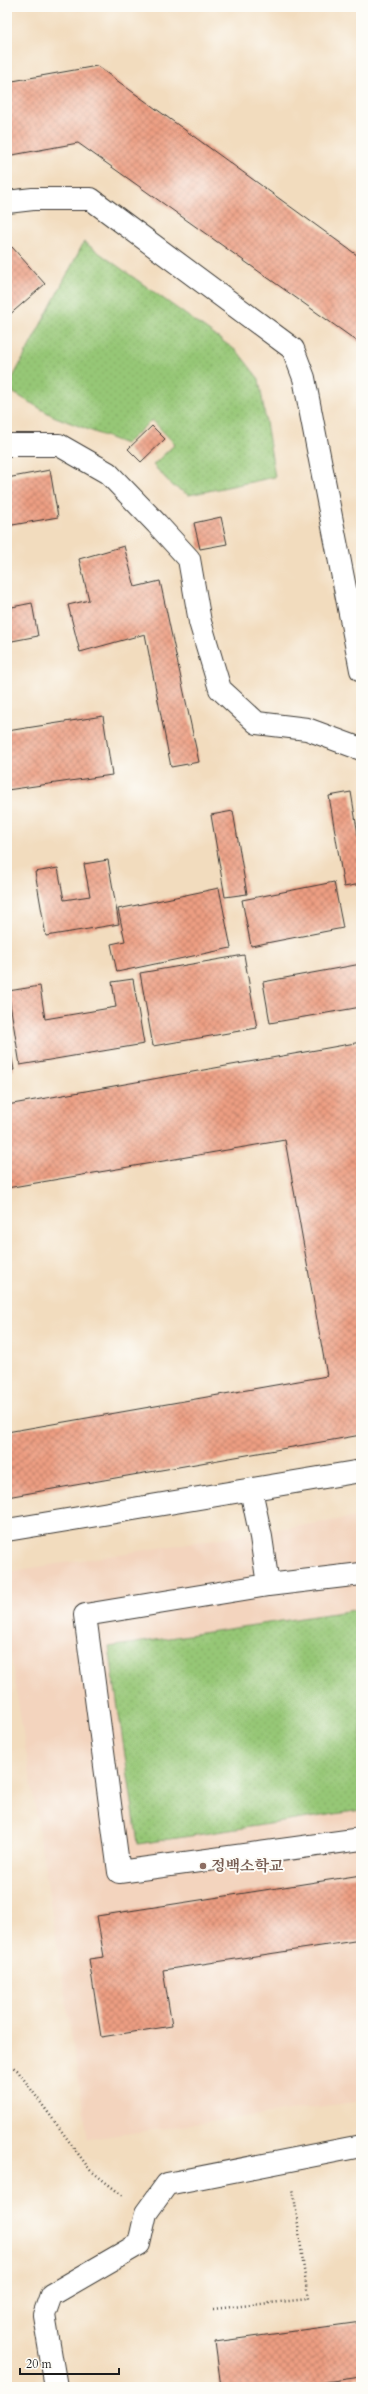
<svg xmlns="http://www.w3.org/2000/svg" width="368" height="2394" viewBox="0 0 368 2394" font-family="Cardo,'Noto Serif KR',serif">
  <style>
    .built { fill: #f3d4be }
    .grass { fill: url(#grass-dots); stroke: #597249 }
    .building { fill: url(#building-cross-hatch) }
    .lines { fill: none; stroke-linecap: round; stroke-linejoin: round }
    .minor-casing { stroke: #3c3934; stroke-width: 24 }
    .path { stroke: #3c3934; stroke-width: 2.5; stroke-dasharray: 1 3; stroke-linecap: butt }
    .minor { stroke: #fff; stroke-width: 22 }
    .education-dot { fill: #8d6e63; stroke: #fdfcf7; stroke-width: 1.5 }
    .labels { text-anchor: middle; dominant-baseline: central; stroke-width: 4; stroke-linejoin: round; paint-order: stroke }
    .education-label { font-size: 15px; font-weight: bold; fill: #785e54; stroke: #fdfcf7; text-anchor: start }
  </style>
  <defs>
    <pattern id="grass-dots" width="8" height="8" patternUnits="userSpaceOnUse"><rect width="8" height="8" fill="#96c776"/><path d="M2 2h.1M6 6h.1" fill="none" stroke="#81aa66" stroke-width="1.8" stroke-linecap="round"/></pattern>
    <pattern id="building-cross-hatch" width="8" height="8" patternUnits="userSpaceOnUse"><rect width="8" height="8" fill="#ed9e82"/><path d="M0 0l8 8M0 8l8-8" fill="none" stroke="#bf806a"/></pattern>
  </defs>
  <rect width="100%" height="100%" fill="#fdfcf7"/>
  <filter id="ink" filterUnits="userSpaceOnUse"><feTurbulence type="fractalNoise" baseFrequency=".025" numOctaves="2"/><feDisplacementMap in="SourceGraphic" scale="8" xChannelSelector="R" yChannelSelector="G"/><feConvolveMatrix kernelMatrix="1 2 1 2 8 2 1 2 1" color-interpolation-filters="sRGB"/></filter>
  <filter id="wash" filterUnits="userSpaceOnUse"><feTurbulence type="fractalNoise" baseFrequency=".012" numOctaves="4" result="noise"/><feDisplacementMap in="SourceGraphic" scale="16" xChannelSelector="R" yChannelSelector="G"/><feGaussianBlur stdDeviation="0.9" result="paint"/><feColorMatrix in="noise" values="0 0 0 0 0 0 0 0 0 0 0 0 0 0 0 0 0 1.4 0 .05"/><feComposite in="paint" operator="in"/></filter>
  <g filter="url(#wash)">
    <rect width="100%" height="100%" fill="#f2dcbe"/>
    <path class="built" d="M 361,1516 L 361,2101 L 88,2139 L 7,1632 L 7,1572 Z"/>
    <path class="grass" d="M 84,242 L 238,352 L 259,379 L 275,477 L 189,495 L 173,486 L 153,465 L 175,444 L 152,420 L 125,444 L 53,416 L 7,389 Z
      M 361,1609 L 361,1810 L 138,1844 L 109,1647 Z"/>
    <g id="blocks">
      <path class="building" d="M 97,66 L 361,258 L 361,344 L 78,143 L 7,156 L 7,82 Z
        M 12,247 L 45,284 L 7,317 L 7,251 Z
        M 152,426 L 165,439 L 141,462 L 128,449 Z
        M 50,470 L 58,517 L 7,526 L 7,478 Z
        M 221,517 L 227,544 L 200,549 L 194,523 Z
        M 124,546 L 135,587 L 160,581 L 199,762 L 171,767 L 145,634 L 80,652 L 68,605 L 89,600 L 79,559 Z
        M 32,603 L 38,636 L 7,642 L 7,608 Z
        M 103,716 L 112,775 L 7,790 L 7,731 Z
        M 351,792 L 361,853 L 361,884 L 344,887 L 329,796 Z
        M 233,811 L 247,894 L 225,897 L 211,815 Z
        M 108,860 L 119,924 L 46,936 L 35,872 L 58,868 L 64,900 L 90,896 L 84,864 Z
        M 334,882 L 343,928 L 251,946 L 242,900 Z
        M 219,888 L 231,948 L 117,972 L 111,944 L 125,941 L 118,909 Z
        M 244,955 L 257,1028 L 153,1046 L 140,973 Z
        M 361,964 L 361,1007 L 270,1023 L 263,982 Z
        M 133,979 L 144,1044 L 20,1065 L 8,991 L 40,986 L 45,1019 L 116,1007 L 112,982 Z
        M 7,1033 L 14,1070 L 7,1071 Z
        M 361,1042 L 361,1435 L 7,1497 L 7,1432 L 327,1376 L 285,1140 L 7,1188 L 7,1105 Z
        M 361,1875 L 361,1940 L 163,1970 L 172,2026 L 101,2037 L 89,1959 L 104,1957 L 97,1916 Z
        M 361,2322 L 361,2377 L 289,2387 L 221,2387 L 215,2342 Z"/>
    </g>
  </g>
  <g filter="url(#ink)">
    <use href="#blocks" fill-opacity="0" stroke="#3c3934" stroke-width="1"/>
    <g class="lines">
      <defs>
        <path id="minor" d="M 7,202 L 33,199 L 91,199 L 293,349 L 304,378 L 361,670
          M 7,445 L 59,445 L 108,473 L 157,524 L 189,559 L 200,622 L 220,689 L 257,723 L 307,729 L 361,749
          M 251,1490 L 261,1537 L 268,1585
          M 7,1530 L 361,1471
          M 361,1574 L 268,1585 L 85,1615 L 119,1872 L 361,1839
          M 56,2387 L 44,2315 L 51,2295 L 139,2244 L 146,2213 L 167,2184 L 361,2146"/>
      </defs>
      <use href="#minor" class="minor-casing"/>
      <path class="path" d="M 7,2063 L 17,2070 L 90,2170 L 123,2196
        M 213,2309 L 308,2299 L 293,2188"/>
      <use href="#minor" class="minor"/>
    </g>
  </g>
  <circle class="education-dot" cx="203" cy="1866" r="4"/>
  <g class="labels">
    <g class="education-label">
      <text x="211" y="1866">정백소학교</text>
    </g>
  </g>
  <rect width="368" height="2394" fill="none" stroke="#fdfcf7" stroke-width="24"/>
  <path d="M20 2368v6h99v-6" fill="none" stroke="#1c1c1c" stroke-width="2"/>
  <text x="26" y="2368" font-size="12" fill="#1c1c1c" stroke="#fdfcf7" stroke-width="3" paint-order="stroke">20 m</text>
</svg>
